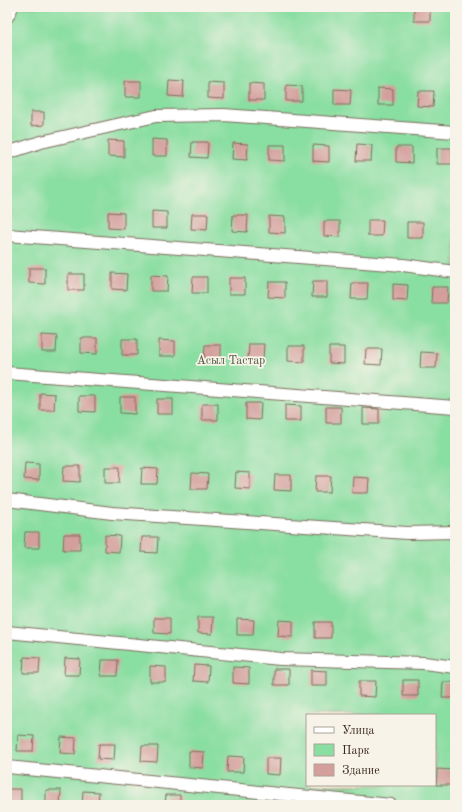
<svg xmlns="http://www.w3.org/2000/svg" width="462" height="812" viewBox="0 0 462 812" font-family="'Old Standard TT',serif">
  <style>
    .green { fill: #89dea1; stroke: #628460; fill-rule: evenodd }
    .building { fill: #d39e9b }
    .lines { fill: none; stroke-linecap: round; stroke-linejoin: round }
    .minor-casing { stroke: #7c6c5c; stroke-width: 14 }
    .minor { stroke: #fff; stroke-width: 12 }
    .labels { text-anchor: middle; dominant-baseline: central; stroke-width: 3.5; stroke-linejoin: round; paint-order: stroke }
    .park-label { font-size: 12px; fill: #4e573f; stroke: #f7f3e8 }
  </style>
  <rect width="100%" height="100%" fill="#f7f3e8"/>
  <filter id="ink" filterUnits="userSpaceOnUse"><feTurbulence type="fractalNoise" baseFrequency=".025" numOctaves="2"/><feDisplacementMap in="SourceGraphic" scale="8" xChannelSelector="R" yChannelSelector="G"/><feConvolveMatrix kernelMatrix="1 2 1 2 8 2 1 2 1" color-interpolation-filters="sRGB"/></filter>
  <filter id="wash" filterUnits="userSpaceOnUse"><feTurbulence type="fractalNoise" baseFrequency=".012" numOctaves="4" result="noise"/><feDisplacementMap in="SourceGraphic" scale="16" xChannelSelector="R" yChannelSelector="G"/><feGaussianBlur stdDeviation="0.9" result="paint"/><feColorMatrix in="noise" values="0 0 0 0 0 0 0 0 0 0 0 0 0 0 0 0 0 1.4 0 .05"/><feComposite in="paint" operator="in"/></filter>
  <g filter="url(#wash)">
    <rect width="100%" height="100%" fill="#f5e6d0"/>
    <path class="green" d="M 7,7 L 455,7 L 455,805 L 7,805 ZM 307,715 L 435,715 L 435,785 L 307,785 Z"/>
    <g id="blocks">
      <path class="building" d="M 414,7 L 430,7 L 430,21 L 414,21 Z
        M 169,80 L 184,81 L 183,97 L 168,96 Z
        M 125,81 L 141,81 L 141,97 L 125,97 Z
        M 208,82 L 224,83 L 224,99 L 208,98 Z
        M 249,83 L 264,84 L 264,100 L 249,100 Z
        M 286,85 L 302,86 L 302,101 L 286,101 Z
        M 378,88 L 393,89 L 393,105 L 378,105 Z
        M 334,89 L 351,90 L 350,105 L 334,105 Z
        M 418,91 L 434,91 L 433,107 L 417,106 Z
        M 31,112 L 44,112 L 44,125 L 31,126 Z
        M 152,139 L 167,140 L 167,156 L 152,156 Z
        M 108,140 L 124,141 L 124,157 L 108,156 Z
        M 192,142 L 208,142 L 207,158 L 191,157 Z
        M 233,143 L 248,144 L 247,160 L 232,159 Z
        M 357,144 L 372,145 L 371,161 L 356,161 Z
        M 269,145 L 285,145 L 285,161 L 269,160 Z
        M 313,145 L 329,146 L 329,162 L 313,161 Z
        M 396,147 L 412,147 L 412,163 L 396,162 Z
        M 437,148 L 452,148 L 452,164 L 437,164 Z
        M 152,211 L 167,212 L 167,228 L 152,228 Z
        M 108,212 L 124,213 L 124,229 L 108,228 Z
        M 192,214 L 208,214 L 207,230 L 191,229 Z
        M 233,215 L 248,215 L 247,232 L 232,231 Z
        M 269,216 L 285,217 L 285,233 L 269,232 Z
        M 368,220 L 383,220 L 382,236 L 368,236 Z
        M 324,221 L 340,221 L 340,237 L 324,236 Z
        M 407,222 L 423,222 L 423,238 L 407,238 Z
        M 29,268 L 45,268 L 45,284 L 29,283 Z
        M 112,273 L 127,274 L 126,290 L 112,289 Z
        M 68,274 L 84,274 L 84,290 L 68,290 Z
        M 151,275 L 168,276 L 167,291 L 151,291 Z
        M 193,277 L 207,277 L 207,293 L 192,293 Z
        M 229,278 L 245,278 L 245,294 L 229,294 Z
        M 313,281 L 327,281 L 327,297 L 312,297 Z
        M 269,282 L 285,282 L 285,298 L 268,297 Z
        M 352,283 L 368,283 L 367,299 L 351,299 Z
        M 393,284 L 408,285 L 407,301 L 393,300 Z
        M 432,287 L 448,287 L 447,303 L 431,303 Z
        M 42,335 L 57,336 L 56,352 L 42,352 Z
        M 81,338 L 97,338 L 97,354 L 81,353 Z
        M 122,339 L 137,339 L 137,355 L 122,355 Z
        M 159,340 L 175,341 L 175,356 L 159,356 Z
        M 249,344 L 264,344 L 263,360 L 248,360 Z
        M 205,345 L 221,345 L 221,361 L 204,360 Z
        M 288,346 L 304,346 L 304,362 L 288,361 Z
        M 329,347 L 344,347 L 344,364 L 329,363 Z
        M 366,349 L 382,349 L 381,365 L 365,364 Z
        M 421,352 L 437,353 L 436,368 L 420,368 Z
        M 40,393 L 55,394 L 54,410 L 40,410 Z
        M 79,396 L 95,396 L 95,412 L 79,411 Z
        M 120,397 L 135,397 L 135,414 L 120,413 Z
        M 157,399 L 173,399 L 173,414 L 157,414 Z
        M 246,403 L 261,403 L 260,420 L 246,419 Z
        M 202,404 L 218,404 L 218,420 L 202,420 Z
        M 285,405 L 301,406 L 301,421 L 285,421 Z
        M 326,407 L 341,407 L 341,423 L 326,423 Z
        M 363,408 L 379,409 L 379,424 L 363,424 Z
        M 25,463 L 39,464 L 39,480 L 24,479 Z
        M 64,466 L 80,466 L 80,482 L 63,481 Z
        M 105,467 L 120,467 L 119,483 L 105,483 Z
        M 142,468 L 158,469 L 157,484 L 141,484 Z
        M 236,472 L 250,473 L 250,489 L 235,488 Z
        M 192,473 L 208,474 L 207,489 L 191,489 Z
        M 275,475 L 291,475 L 291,491 L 274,490 Z
        M 316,476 L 331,476 L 330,492 L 315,492 Z
        M 353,477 L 369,478 L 368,493 L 352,493 Z
        M 25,532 L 39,532 L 39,548 L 24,548 Z
        M 64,534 L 80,534 L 80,550 L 63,550 Z
        M 105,535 L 120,536 L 119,552 L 105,551 Z
        M 142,537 L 158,537 L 157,553 L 141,552 Z
        M 198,617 L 213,617 L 212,634 L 198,633 Z
        M 154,618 L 170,618 L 170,634 L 154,633 Z
        M 237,619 L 254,620 L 253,635 L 237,635 Z
        M 279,620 L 293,621 L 293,637 L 278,636 Z
        M 315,622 L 331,622 L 331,638 L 315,638 Z
        M 24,657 L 40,658 L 39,673 L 23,673 Z
        M 65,658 L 80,659 L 79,675 L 64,675 Z
        M 102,660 L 118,660 L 117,676 L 101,676 Z
        M 194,665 L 209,666 L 208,682 L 193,681 Z
        M 150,666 L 166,667 L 166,682 L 150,682 Z
        M 233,667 L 249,668 L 249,684 L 233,683 Z
        M 274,669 L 289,669 L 289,685 L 274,685 Z
        M 311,670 L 327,671 L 327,686 L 311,686 Z
        M 403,680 L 418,680 L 418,696 L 403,696 Z
        M 359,681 L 376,681 L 375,697 L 359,696 Z
        M 443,682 L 455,682 L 455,698 L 442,698 Z
        M 18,735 L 34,736 L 33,751 L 17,751 Z
        M 61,737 L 76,738 L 75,754 L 60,753 Z
        M 99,744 L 115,744 L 114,760 L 98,759 Z
        M 142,746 L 158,746 L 157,762 L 141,761 Z
        M 189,751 L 204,752 L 203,768 L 189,767 Z
        M 228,756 L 244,757 L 243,772 L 227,772 Z
        M 266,758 L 281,758 L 280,775 L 266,774 Z
        M 437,769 L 453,770 L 452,785 L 436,785 Z
        M 7,789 L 21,789 L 21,805 L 7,804 Z
        M 46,790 L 61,790 L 60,805 L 46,805 Z
        M 83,791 L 99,792 L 98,805 L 82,805 Z
        M 166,795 L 180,795 L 180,805 L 165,805 Z"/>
    </g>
  </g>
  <g filter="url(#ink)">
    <use href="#blocks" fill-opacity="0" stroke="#7c6c5c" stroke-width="1"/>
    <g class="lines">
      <defs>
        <path id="minor" d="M 7,17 L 12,7
          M 7,153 L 41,142 L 156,116 L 224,115 L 455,132
          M 7,235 L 403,265 L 455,272
          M 7,373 L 455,407
          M 7,500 L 112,513 L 407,533 L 455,532
          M 7,632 L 281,659 L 424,663 L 455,667
          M 7,767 L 391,805"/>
      </defs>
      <use href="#minor" class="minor-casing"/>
      <use href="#minor" class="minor"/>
    </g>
  </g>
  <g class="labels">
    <g class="park-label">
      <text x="231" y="361">Асыл Тастар</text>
    </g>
  </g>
  <rect width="462" height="812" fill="none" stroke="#f7f3e8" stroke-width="24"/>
  <rect x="306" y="714" width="130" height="72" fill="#f7f3e8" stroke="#aca397"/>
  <rect x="314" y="727" width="20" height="6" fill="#ffffff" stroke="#aca397"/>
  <text x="342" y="734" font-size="12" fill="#3b2a1e">Улица</text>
  <rect x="314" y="744" width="20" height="12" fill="#89dea1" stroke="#aca397"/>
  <text x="342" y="754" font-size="12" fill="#3b2a1e">Парк</text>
  <rect x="314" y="764" width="20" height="12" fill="#d39e9b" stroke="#aca397"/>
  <text x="342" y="774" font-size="12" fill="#3b2a1e">Здание</text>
</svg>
